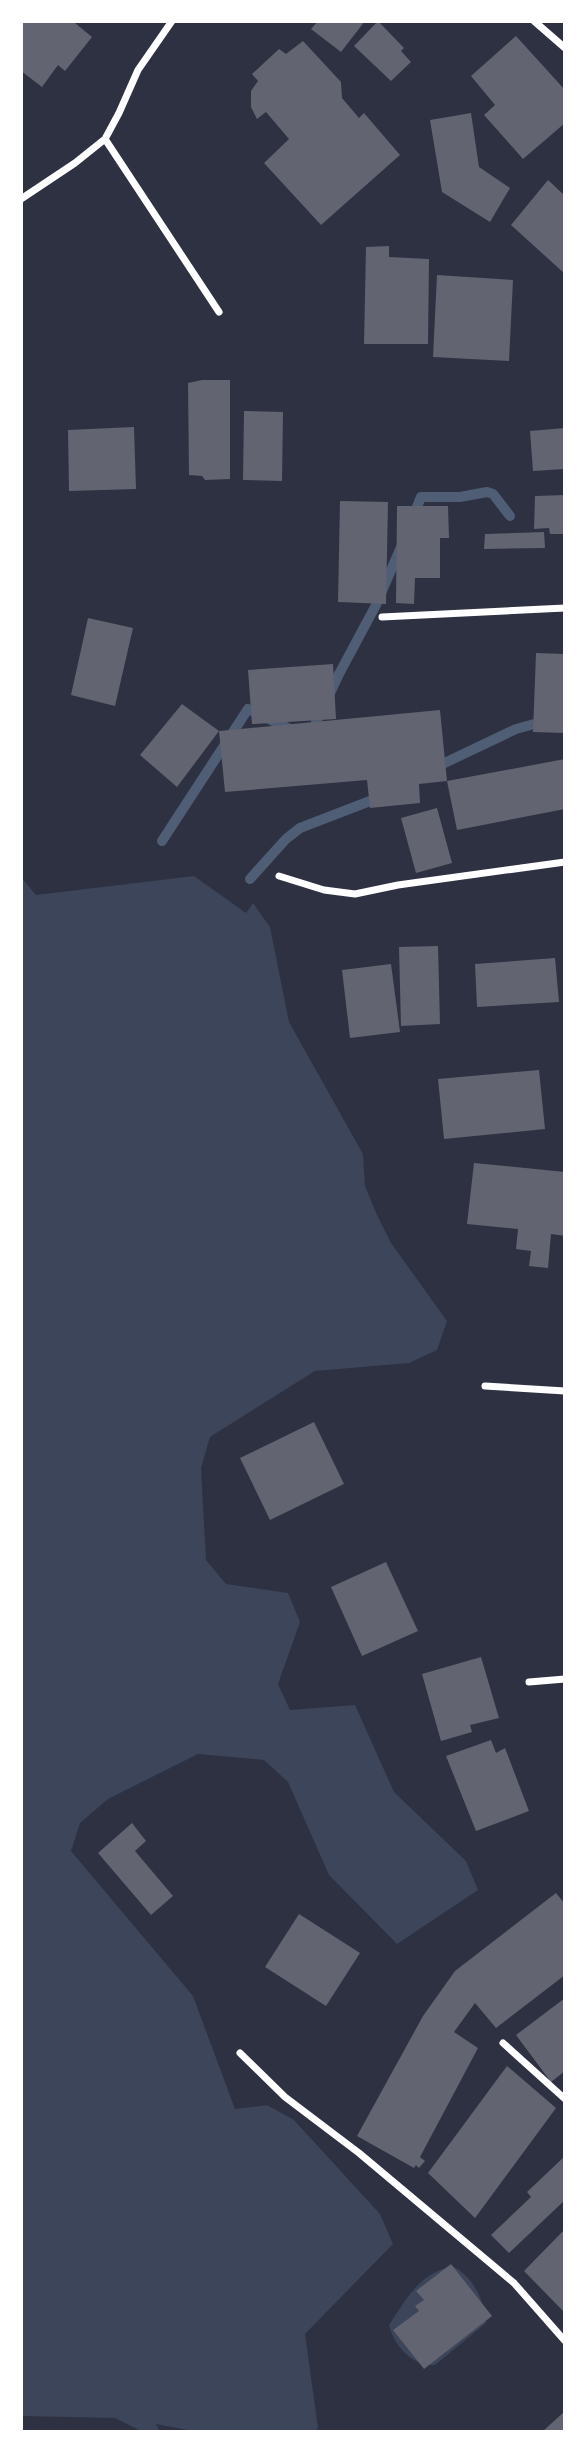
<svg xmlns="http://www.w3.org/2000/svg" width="586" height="2453" viewBox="0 0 586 2453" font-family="'Space Grotesk',sans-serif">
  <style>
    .green { fill: #3c4559 }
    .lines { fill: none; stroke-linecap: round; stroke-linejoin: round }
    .stream { stroke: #4f5d75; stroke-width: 10 }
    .building { fill: #626471 }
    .minor { stroke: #fff; stroke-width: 7 }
  </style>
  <rect width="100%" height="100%" fill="#2d3142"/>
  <path class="green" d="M 194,876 L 246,913 L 253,903 L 270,927 L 289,1022 L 363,1154 L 365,1186 L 377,1215 L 391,1243 L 447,1321 L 437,1350 L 409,1363 L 315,1371 L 210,1437 L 201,1468 L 206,1560 L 226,1584 L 288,1593 L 300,1622 L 278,1684 L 290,1710 L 355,1705 L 394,1792 L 466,1861 L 478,1890 L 397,1944 L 329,1875 L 288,1782 L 264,1760 L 198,1754 L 108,1799 L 80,1823 L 71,1851 L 193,1996 L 235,2109 L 267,2105 L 294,2120 L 380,2214 L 393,2244 L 305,2334 L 318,2428 L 314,2432 L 198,2432 L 156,2424 L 160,2432 L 143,2432 L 115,2418 L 21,2416 L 21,877 L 36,895 Z
    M 452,2266 C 473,2276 485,2301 486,2323 L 435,2365 C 413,2367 394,2346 389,2325 C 407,2298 419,2274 452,2266 Z"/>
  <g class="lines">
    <path class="stream" d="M 412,519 L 421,497 L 460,497 L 487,492 L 493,494 L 510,516
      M 311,733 L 339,674 L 376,605 L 401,547
      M 434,768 L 516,729 L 556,718 L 565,711
      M 162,841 L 248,709 L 292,730
      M 250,879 L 286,839 L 300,828 L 383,796"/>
  </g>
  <path class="building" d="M 21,21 L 77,21 L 75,23 L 92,37 L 65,71 L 58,65 L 42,87 L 21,71 Z
    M 318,21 L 365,21 L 341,52 L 311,29 Z
    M 378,21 L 404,48 L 401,51 L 411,62 L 391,81 L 354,46 Z
    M 516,36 L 565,90 L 565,123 L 523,159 L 484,115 L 495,105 L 471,76 Z
    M 303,41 L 341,82 L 342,98 L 359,118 L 364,113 L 400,155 L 321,225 L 264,163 L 289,139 L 266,112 L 257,119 L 251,107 L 251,91 L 258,81 L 252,74 L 279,49 L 286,54 Z
    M 471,113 L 479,167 L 510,188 L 490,222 L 442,192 L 430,120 Z
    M 548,180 L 563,194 L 565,192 L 565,274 L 511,225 Z
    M 389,246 L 389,257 L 429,259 L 428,344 L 364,344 L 366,247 Z
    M 437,275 L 513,280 L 509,361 L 433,357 Z
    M 202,380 L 230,380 L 230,479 L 205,480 L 202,476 L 189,475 L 188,383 Z
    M 244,411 L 283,412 L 282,481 L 243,480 Z
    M 134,427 L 136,489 L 69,491 L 68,430 Z
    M 565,428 L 565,469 L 533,471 L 530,431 Z
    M 565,495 L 565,534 L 550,534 L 549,528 L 534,529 L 535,496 Z
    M 340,501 L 388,502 L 386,604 L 338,602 Z
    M 397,506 L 448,506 L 449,538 L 440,538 L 440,578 L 415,578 L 414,604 L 396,603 Z
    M 544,532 L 545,548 L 484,549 L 485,534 Z
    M 88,618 L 133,628 L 115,706 L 71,695 Z
    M 536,653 L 565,654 L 565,733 L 533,732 Z
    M 333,664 L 336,719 L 252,724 L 248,670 Z
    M 182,704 L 219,731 L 177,787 L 140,755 Z
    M 440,710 L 447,781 L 419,784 L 420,803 L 370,808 L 367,780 L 225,792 L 219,731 Z
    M 565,759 L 565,809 L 457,830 L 447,781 Z
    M 437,808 L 452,863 L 416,873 L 401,818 Z
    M 438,946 L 440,1024 L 401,1026 L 399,947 Z
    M 555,958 L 559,1002 L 477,1007 L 475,964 Z
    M 391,964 L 400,1032 L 350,1038 L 342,970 Z
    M 539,1070 L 545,1129 L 444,1139 L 438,1079 Z
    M 474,1163 L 565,1172 L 565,1236 L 551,1234 L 548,1268 L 529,1266 L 531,1251 L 516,1249 L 518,1229 L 467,1224 Z
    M 314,1422 L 344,1484 L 270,1520 L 240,1458 Z
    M 386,1562 L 418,1631 L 362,1656 L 331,1587 Z
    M 481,1657 L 499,1718 L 470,1725 L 472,1732 L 441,1741 L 422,1674 Z
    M 491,1740 L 496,1753 L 505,1748 L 529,1811 L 476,1831 L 446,1756 Z
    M 132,1823 L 146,1841 L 135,1851 L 173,1896 L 151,1915 L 98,1853 Z
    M 556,1893 L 565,1904 L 565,1975 L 496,2028 L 475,2003 L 454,2032 L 478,2048 L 420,2157 L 425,2161 L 419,2168 L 416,2165 L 414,2168 L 357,2136 L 423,2016 L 455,1971 Z
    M 299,1914 L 360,1953 L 326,2006 L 265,1967 Z
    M 565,1998 L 565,2071 L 551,2082 L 516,2035 Z
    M 507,2066 L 556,2108 L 475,2218 L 428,2173 Z
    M 565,2156 L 565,2200 L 509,2253 L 491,2235 L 531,2197 L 527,2192 Z
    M 565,2229 L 565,2313 L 524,2271 Z
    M 451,2264 L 492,2316 L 424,2369 L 393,2330 L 419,2311 L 415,2306 L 424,2300 L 416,2291 Z
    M 565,2411 L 565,2432 L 542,2432 Z"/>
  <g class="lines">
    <path class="minor" d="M 534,21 L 565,48
      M 105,139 L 219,312
      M 21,199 L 75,163 L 105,139 L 119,113 L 138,70 L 172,21
      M 382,617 L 565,608
      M 279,876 L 324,890 L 355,894 L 398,885 L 565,862
      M 485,1386 L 565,1391
      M 529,1682 L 565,1679
      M 503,2043 L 565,2099
      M 240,2053 L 285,2097 L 359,2153 L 514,2283 L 565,2341"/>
  </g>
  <rect width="586" height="2453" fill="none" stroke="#ffffff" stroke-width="46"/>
</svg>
